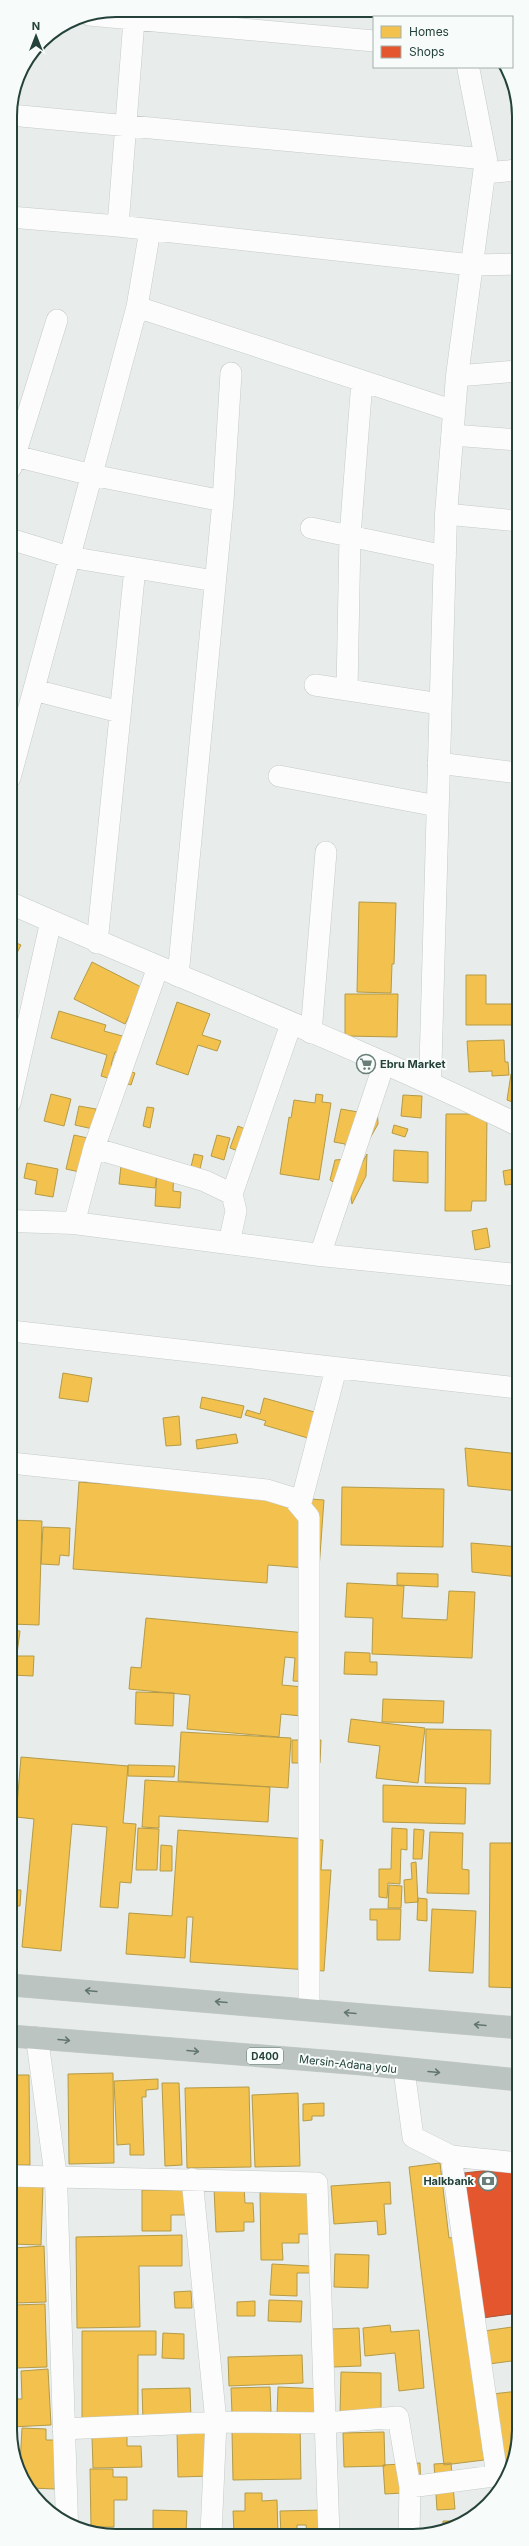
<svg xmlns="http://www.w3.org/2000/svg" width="529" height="2546" viewBox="0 0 529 2546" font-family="Inter,sans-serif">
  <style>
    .homes { fill: #f2c14e; stroke: #b49b48 }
    .shops { fill: #e4572e; stroke: #aa5132 }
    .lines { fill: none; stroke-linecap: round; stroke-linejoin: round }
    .street-casing { stroke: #c5cac8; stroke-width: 22 }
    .secondary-casing { stroke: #c3cbc8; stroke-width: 23 }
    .highway-casing { stroke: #c3ccc9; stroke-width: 23 }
    .street { stroke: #fcfcfc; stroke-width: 21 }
    .secondary { stroke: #fcfcfc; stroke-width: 22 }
    .highway { stroke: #bcc4c2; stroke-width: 22 }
    .oneway { stroke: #617670 }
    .labels { text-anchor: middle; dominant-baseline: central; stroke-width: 4; stroke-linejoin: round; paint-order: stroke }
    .shield { fill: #f7fbf9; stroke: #637a73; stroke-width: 1 }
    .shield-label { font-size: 10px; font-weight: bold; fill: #24423a }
    .poi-label { font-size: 11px; font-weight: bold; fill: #24423a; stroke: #f7fbf9; text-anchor: start }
    .street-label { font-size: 11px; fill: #24423a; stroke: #f7fbf9 }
    .rim { fill: none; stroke: #24423a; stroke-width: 2 }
  </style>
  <rect width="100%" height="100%" fill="#e8edeb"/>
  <path class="homes" d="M 359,902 L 396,903 L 394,964 L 392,964 L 391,993 L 357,992 Z
    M 10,940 L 21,945 L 10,967 Z
    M 92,962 L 143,988 L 125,1024 L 74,999 Z
    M 466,975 L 486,975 L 486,1004 L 518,1004 L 518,1025 L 466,1025 Z
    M 345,994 L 398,994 L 397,1037 L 345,1036 Z
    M 177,1002 L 210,1014 L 202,1035 L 221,1041 L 217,1051 L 198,1045 L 188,1075 L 156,1064 Z
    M 59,1011 L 106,1025 L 104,1031 L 126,1037 L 121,1054 L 115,1052 L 111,1065 L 135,1073 L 131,1085 L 101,1076 L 107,1055 L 51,1038 Z
    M 10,1018 L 19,1020 L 10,1056 Z
    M 504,1040 L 505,1062 L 508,1062 L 509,1075 L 492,1076 L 492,1071 L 469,1072 L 467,1041 Z
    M 511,1074 L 518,1075 L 518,1104 L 507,1100 Z
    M 51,1094 L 71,1099 L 64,1126 L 44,1121 Z
    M 316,1094 L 323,1095 L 322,1102 L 331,1103 L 319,1180 L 280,1174 L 289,1117 L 291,1118 L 294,1100 L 315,1103 Z
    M 403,1095 L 422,1096 L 421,1118 L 401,1116 Z
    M 377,1105 L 378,1124 L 360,1156 L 361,1165 L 367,1154 L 366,1176 L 352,1204 L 349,1185 L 340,1186 L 330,1180 L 335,1160 L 347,1159 L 345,1144 L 334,1142 L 341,1109 L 358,1112 Z
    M 79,1106 L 96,1109 L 93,1129 L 75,1125 Z
    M 147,1107 L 154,1108 L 150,1128 L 143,1126 Z
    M 446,1114 L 487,1114 L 486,1201 L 472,1201 L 471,1211 L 445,1211 Z
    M 394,1125 L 408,1129 L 405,1137 L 392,1133 Z
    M 238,1126 L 262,1136 L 241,1152 L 230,1148 Z
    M 74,1135 L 92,1139 L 84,1173 L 66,1169 Z
    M 217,1135 L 230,1138 L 224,1160 L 211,1156 Z
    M 394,1150 L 428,1152 L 428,1183 L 393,1181 Z
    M 194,1154 L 203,1156 L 200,1169 L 191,1167 Z
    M 27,1163 L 58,1169 L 53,1197 L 35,1194 L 37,1181 L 24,1178 Z
    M 158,1165 L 155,1188 L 119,1184 L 121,1166 Z
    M 157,1169 L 174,1170 L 173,1191 L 181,1192 L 180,1208 L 155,1206 Z
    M 514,1169 L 516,1184 L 505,1185 L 503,1171 Z
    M 487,1228 L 490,1247 L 475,1250 L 472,1231 Z
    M 63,1373 L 92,1378 L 88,1402 L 59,1398 Z
    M 202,1397 L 244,1406 L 241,1418 L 200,1408 Z
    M 264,1398 L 318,1413 L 311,1439 L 264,1425 L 266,1421 L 245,1415 L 247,1410 L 260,1414 Z
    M 179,1416 L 181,1445 L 166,1446 L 163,1418 Z
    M 236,1434 L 238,1443 L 197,1449 L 196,1440 Z
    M 465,1448 L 519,1454 L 519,1491 L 468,1486 Z
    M 79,1482 L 324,1500 L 319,1569 L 268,1565 L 267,1583 L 73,1569 Z
    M 342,1487 L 444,1489 L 443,1547 L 341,1545 Z
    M 11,1520 L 42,1521 L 39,1625 L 11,1624 Z
    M 43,1527 L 70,1528 L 69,1556 L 60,1555 L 59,1565 L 41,1564 Z
    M 471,1543 L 519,1547 L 519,1577 L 472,1572 Z
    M 397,1573 L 438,1574 L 438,1587 L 397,1585 Z
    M 347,1583 L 404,1586 L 402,1618 L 447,1620 L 449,1591 L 475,1592 L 472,1658 L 372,1654 L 373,1618 L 345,1617 Z
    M 146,1618 L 317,1634 L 312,1682 L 293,1681 L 295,1658 L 285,1657 L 282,1685 L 314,1688 L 311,1717 L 281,1714 L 279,1737 L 187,1729 L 190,1695 L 129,1689 L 131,1667 L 141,1668 Z
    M 11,1630 L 20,1631 L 17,1654 L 11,1653 Z
    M 345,1652 L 370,1653 L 370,1662 L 377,1662 L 377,1675 L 344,1674 Z
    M 11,1656 L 34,1656 L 33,1676 L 11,1675 Z
    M 136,1692 L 174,1693 L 173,1726 L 135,1724 Z
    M 383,1699 L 444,1701 L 443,1723 L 382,1722 Z
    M 351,1719 L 425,1728 L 418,1783 L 376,1778 L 380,1746 L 348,1742 Z
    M 426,1729 L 491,1730 L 490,1784 L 425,1783 Z
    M 181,1732 L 291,1738 L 288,1788 L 178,1781 Z
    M 292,1740 L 321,1740 L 320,1763 L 292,1763 Z
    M 21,1757 L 128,1766 L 123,1823 L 136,1824 L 131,1883 L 120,1882 L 118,1908 L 100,1907 L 107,1827 L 72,1824 L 61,1951 L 22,1947 L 34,1819 L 16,1817 Z
    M 11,1763 L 15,1764 L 11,1813 Z
    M 128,1765 L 175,1766 L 174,1777 L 128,1776 Z
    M 145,1780 L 270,1787 L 268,1822 L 159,1816 L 159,1828 L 142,1827 Z
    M 383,1785 L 466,1788 L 465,1824 L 383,1822 Z
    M 138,1828 L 159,1829 L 157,1870 L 136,1870 Z
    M 392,1828 L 407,1829 L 407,1850 L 401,1849 L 400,1884 L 388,1883 L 387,1898 L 379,1897 L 379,1869 L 391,1869 Z
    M 414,1829 L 424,1830 L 422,1859 L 413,1859 Z
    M 178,1830 L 323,1840 L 321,1870 L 331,1870 L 324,1971 L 190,1962 L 193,1917 L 187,1917 L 185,1958 L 126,1954 L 129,1913 L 172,1916 Z
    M 430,1832 L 463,1833 L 462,1869 L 469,1870 L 469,1894 L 427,1893 Z
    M 490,1843 L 519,1843 L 519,1988 L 489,1987 Z
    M 161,1845 L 172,1846 L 172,1871 L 160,1871 Z
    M 416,1862 L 418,1902 L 405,1903 L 404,1880 L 412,1879 L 411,1863 Z
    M 389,1885 L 402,1886 L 401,1908 L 388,1908 Z
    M 11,1890 L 21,1890 L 20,1906 L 11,1906 Z
    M 418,1898 L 427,1899 L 427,1921 L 417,1920 Z
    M 370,1909 L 401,1909 L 400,1940 L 377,1940 L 377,1920 L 370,1920 Z
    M 432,1909 L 476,1911 L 473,1973 L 429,1971 Z
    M 113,2073 L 114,2163 L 69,2164 L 68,2074 Z
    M 11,2075 L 29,2075 L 30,2165 L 11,2165 Z
    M 158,2079 L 158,2089 L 146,2090 L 146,2097 L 142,2097 L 144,2155 L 130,2155 L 130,2144 L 117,2145 L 114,2081 Z
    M 162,2083 L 179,2083 L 182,2165 L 165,2166 Z
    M 249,2087 L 251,2167 L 187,2168 L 185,2088 Z
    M 298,2093 L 300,2166 L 255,2167 L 252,2095 Z
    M 324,2103 L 324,2116 L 312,2116 L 312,2120 L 303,2121 L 303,2104 Z
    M 440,2163 L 449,2238 L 458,2237 L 484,2460 L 444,2465 L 409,2167 Z
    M 390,2182 L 391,2204 L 384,2204 L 386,2234 L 378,2235 L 377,2221 L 334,2224 L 331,2186 Z
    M 14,2184 L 43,2185 L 41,2245 L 12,2244 Z
    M 244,2187 L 245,2203 L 253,2203 L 254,2222 L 244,2222 L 244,2231 L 216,2232 L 214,2188 Z
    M 142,2190 L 185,2190 L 185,2215 L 171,2215 L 171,2231 L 142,2231 Z
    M 308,2191 L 309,2234 L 299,2234 L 299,2243 L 282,2243 L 283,2260 L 261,2260 L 260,2192 Z
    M 182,2235 L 182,2266 L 139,2266 L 140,2327 L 77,2328 L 76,2237 Z
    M 44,2246 L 46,2302 L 15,2303 L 13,2248 Z
    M 335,2254 L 369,2255 L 368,2288 L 334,2287 Z
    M 272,2264 L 310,2266 L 310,2273 L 297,2273 L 297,2296 L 270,2295 Z
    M 191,2291 L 192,2308 L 175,2308 L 174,2292 Z
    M 269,2300 L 302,2301 L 301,2322 L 268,2321 Z
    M 255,2301 L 255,2316 L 237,2316 L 237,2302 Z
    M 45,2304 L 47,2367 L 15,2368 L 14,2305 Z
    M 11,2319 L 14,2365 L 11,2366 Z
    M 390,2325 L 391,2332 L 419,2330 L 424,2388 L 399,2391 L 395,2353 L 365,2356 L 363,2328 Z
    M 519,2326 L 519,2360 L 489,2364 L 484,2331 Z
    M 359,2328 L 361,2366 L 333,2367 L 331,2329 Z
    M 82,2331 L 156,2331 L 156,2355 L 138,2355 L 138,2420 L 82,2420 Z
    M 163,2333 L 184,2334 L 184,2359 L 162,2358 Z
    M 302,2355 L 303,2383 L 229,2386 L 228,2357 Z
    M 11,2367 L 16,2367 L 17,2386 L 11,2387 Z
    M 48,2369 L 51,2425 L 11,2427 L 12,2447 L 11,2444 L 11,2399 L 22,2399 L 21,2371 Z
    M 341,2372 L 381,2373 L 381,2415 L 340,2414 Z
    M 270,2387 L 271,2412 L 232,2414 L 231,2388 Z
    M 278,2387 L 324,2389 L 323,2417 L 277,2416 Z
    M 190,2388 L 191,2420 L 143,2421 L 142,2389 Z
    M 519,2391 L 519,2437 L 513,2460 L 501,2461 L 492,2394 Z
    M 300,2422 L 301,2479 L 233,2480 L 232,2431 Z
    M 22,2428 L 46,2429 L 46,2440 L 57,2440 L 55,2489 L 31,2488 L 20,2464 Z
    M 212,2430 L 213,2476 L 178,2477 L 177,2431 Z
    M 384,2432 L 385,2466 L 344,2467 L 343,2433 Z
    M 127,2436 L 127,2446 L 141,2446 L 142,2467 L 93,2468 L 92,2437 Z
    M 420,2463 L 421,2492 L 385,2494 L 383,2465 Z
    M 451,2463 L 455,2509 L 437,2510 L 434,2464 Z
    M 90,2469 L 113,2469 L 113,2477 L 127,2477 L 127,2500 L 114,2500 L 114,2527 L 91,2527 Z
    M 245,2493 L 262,2493 L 262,2501 L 277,2500 L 278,2535 L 234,2534 L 233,2511 L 245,2511 Z
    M 153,2510 L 187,2511 L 186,2534 L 153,2534 Z
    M 323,2510 L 324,2535 L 307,2535 L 306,2525 L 297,2525 L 297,2535 L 281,2535 L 280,2511 Z
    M 443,2521 L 465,2521 L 443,2530 Z
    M 95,2531 L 137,2532 L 137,2534 L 95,2534 Z"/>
  <path class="shops" d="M 519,2167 L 519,2313 L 482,2318 L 464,2173 Z"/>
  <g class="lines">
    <defs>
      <path id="street" d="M 89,15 L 374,41
        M 10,115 L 486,159
        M 484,173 L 518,170
        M 10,217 L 118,226 L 472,265 L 518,264
        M 118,226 L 134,20
        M 137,307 L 454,411
        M 457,376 L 518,371
        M 452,435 L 518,440
        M 15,456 L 92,475 L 223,501
        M 11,468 L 57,320
        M 446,514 L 518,521
        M 311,528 L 445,556
        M 10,539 L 69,557 L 215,581
        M 315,685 L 440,704
        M 34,690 L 120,712
        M 347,690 L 350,536 L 362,381
        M 438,763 L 518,773
        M 279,776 L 437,806
        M 10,778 L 137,307 L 150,230
        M 97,943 L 135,568
        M 178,976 L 223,501 L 231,373
        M 311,1033 L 326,852
        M 10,1103 L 51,921
        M 94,1148 L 205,1181 L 232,1194
        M 74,1223 L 94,1148 L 158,967
        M 229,1243 L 236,1211 L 232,1194 L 291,1024
        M 320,1255 L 384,1064
        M 11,1331 L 518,1388
        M 11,1463 L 267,1490 L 293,1498 L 309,1517 L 309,2009
        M 300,1506 L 336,1369
        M 404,2070 L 413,2137 L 451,2156 L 497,2476
        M 451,2156 L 519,2163
        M 11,2176 L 317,2183 L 329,2535
        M 192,2179 L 216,2422 L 211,2534
        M 63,2429 L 216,2422 L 325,2423 L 398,2417 L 410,2487 L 409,2535
        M 410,2487 L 509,2474"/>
      <path id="secondary" d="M 10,903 C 179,978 352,1044 518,1125
        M 430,1083 L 446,514 L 457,376 L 486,159 L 468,67
        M 11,1221 L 74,1223 L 320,1255 L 518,1275
        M 37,2038 L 56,2178 L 67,2523"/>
      <path id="highway" d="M 11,1985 L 519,2028
        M 11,2036 L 362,2064 L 519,2080"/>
    </defs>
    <use href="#street" class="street-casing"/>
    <use href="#secondary" class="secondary-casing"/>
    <use href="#highway" class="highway-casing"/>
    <use href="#street" class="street"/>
    <use href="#secondary" class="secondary"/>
    <use href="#highway" class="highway"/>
  </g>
  <defs><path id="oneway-shaft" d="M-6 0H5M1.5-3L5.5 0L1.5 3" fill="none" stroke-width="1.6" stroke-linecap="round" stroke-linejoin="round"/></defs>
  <g class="oneway">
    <use href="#oneway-shaft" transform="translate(91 1991) rotate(-175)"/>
    <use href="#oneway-shaft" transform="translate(221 2002) rotate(-175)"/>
    <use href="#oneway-shaft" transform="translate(350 2013) rotate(-175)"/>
    <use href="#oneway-shaft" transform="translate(480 2025) rotate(-175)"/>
    <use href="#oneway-shaft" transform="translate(64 2040) rotate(5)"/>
    <use href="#oneway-shaft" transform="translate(193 2051) rotate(5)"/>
    <use href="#oneway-shaft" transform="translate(434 2072) rotate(5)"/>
  </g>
  <defs>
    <symbol id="supermarket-ring" viewBox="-11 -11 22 22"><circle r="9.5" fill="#f7fbf9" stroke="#697e78" stroke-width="1.5"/><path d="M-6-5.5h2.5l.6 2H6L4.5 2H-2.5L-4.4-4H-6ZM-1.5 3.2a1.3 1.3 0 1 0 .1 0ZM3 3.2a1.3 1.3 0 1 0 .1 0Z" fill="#697e78"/></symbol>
    <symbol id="bank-ring" viewBox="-11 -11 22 22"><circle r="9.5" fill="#f7fbf9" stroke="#697e78" stroke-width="1.5"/><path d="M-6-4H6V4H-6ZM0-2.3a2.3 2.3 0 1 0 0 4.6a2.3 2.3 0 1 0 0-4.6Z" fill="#697e78"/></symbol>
  </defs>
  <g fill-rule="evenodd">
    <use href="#supermarket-ring" x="355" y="1053" width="22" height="22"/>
    <use href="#bank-ring" x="477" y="2170" width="22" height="22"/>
  </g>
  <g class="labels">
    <rect class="shield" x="247" y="2048" width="36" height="16" rx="3"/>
    <g class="shield-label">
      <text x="265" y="2056">D400</text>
    </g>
    <g class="poi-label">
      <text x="380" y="1064">Ebru Market</text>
      <text x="474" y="2181" text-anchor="end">Halkbank</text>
    </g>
    <g class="street-label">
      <text transform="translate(348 2064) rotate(6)">Mersin-Adana yolu</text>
    </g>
  </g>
  <path d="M0 0H529V2546H0ZM116 17H413A99 99 0 0 1 512 116V2430A99 99 0 0 1 413 2529H116A99 99 0 0 1 17 2430V116A99 99 0 0 1 116 17Z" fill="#f7fbf9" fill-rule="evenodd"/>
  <path class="rim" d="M116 17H413A99 99 0 0 1 512 116V2430A99 99 0 0 1 413 2529H116A99 99 0 0 1 17 2430V116A99 99 0 0 1 116 17Z"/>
  <rect x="373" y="16" width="140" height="52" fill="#f7fbf9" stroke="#a3b1ad"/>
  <rect x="381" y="26" width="20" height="12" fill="#f2c14e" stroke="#a3b1ad"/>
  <text x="409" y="36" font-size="12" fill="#24423a">Homes</text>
  <rect x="381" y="46" width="20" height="12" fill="#e4572e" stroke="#a3b1ad"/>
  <text x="409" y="56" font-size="12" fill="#24423a">Shops</text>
  <g transform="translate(36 36)" stroke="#f7fbf9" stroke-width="3" paint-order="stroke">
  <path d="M0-3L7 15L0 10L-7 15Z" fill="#24423a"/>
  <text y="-6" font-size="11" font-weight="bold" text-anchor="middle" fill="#24423a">N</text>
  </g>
</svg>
